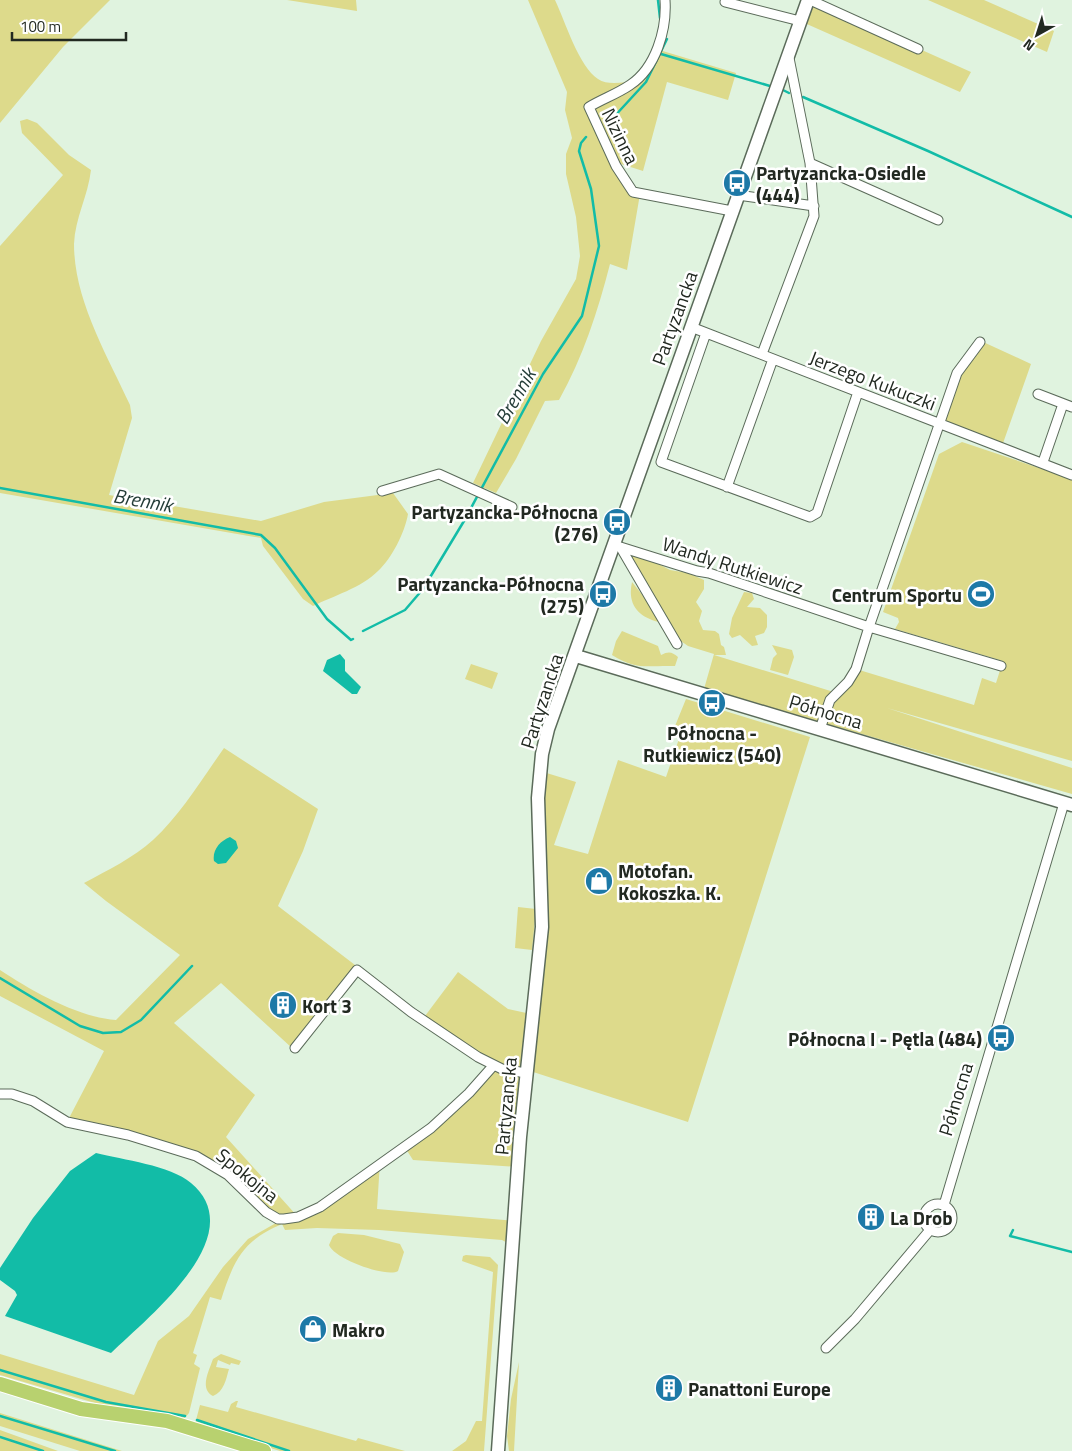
<svg xmlns="http://www.w3.org/2000/svg" width="1072" height="1451" viewBox="0 0 1072 1451" font-family="'Titillium Web',sans-serif">
  <style>
    .green { fill: #ddda8b }
    .water { fill: #12bca7 }
    .lines { fill: none; stroke-linecap: round; stroke-linejoin: round }
    .stream { stroke: #12bca7; stroke-width: 2.5 }
    .street-casing { stroke: #5b6b5a; stroke-width: 11 }
    .secondary-casing { stroke: #5b6b5a; stroke-width: 15 }
    .primary-casing { stroke: #fff; stroke-width: 16 }
    .street { stroke: #fff; stroke-width: 9 }
    .secondary { stroke: #fff; stroke-width: 12 }
    .primary { stroke: #b8d16f; stroke-width: 14 }
    .labels { text-anchor: middle; dominant-baseline: central; stroke-width: 5; stroke-linejoin: round; paint-order: stroke }
    .street-label { font-size: 19px; fill: #222921; stroke: #fff }
    .poi-label { font-size: 19px; font-weight: bold; fill: #222921; stroke: #fff; text-anchor: start }
    .water-label { font-size: 20px; font-style: italic; fill: #253d38; stroke: #fff }
  </style>
  <rect width="100%" height="100%" fill="#e0f3df"/>
  <path class="green" d="M 0,0 L 110,0 L 63,47 L 0,123 Z
    M 283,0 L 356,0 L 357,11 L 287,0 Z
    M 528,0 L 555,0 C 565,21 579,67 598,79 C 608,86 624,82 636,81 L 656,49 L 736,73 L 728,100 L 667,82 L 643,171 L 615,162 L 640,194 L 627,270 L 610,264 C 598,311 583,357 559,400 L 545,401 L 516,459 L 496,493 L 473,483 L 541,341 L 576,279 L 580,256 L 576,217 L 566,174 L 566,154 L 572,138 L 565,110 L 567,92 Z
    M 810,0 L 971,72 L 960,92 L 800,21 Z
    M 928,0 L 984,0 L 1054,31 L 1047,52 Z
    M 27,119 L 37,123 L 69,155 L 91,170 C 88,196 75,218 74,244 C 74,300 107,355 130,405 L 132,418 L 109,495 L 261,521 L 324,502 L 393,493 L 408,514 C 405,532 392,558 378,571 C 361,588 333,596 313,606 L 303,599 L 263,546 L 261,538 L 0,493 L 0,246 L 63,175 L 22,133 L 20,121 Z
    M 981,341 L 1031,364 L 1002,446 L 940,423 L 957,373 Z
    M 962,442 L 1072,479 L 1072,761 L 887,708 L 1072,768 L 1072,794 L 704,689 L 714,654 L 688,646 L 678,639 L 628,552 L 651,560 L 670,570 L 688,573 L 704,580 L 704,589 L 696,602 L 702,611 L 699,621 L 703,630 L 715,631 L 719,634 L 721,645 L 724,647 L 726,655 L 714,655 L 837,693 L 856,669 L 974,705 L 982,678 L 996,683 L 1003,661 L 895,629 L 899,622 L 898,618 L 883,612 L 939,454 Z
    M 632,582 L 644,597 L 648,598 L 659,622 C 638,617 627,604 632,582 Z
    M 744,592 L 752,593 L 754,599 L 747,607 L 760,608 L 767,615 L 767,627 L 764,633 L 755,636 L 758,645 L 752,646 L 740,635 L 732,638 L 729,634 L 732,618 Z
    M 622,631 L 658,646 L 661,655 C 669,651 672,652 678,657 L 675,666 C 648,665 637,671 612,655 L 616,641 Z
    M 772,645 L 792,650 L 794,657 L 788,675 L 770,670 L 773,658 L 777,654 Z
    M 471,664 L 498,673 L 492,689 L 465,679 Z
    M 686,699 L 810,737 L 688,1122 L 527,1070 L 518,1167 L 413,1160 L 404,1146 L 414,1140 L 493,1066 L 422,1020 L 458,972 L 508,1009 L 531,1014 L 542,927 L 540,771 L 576,782 L 554,845 L 588,854 L 618,760 L 666,777 L 682,730 L 675,726 Z
    M 224,748 L 318,809 L 303,851 L 278,906 L 355,965 L 357,970 L 292,1048 L 221,983 L 174,1023 L 255,1095 L 226,1137 L 298,1217 L 380,1162 L 377,1209 L 515,1221 L 513,1246 L 502,1240 L 379,1230 L 317,1228 L 285,1230 L 282,1224 C 242,1241 234,1260 221,1300 L 210,1297 L 193,1353 L 197,1355 L 194,1364 L 200,1368 L 189,1413 L 183,1420 L 105,1406 L 0,1375 L 0,1354 L 134,1395 L 158,1341 L 189,1316 L 223,1267 L 248,1239 L 276,1223 L 281,1224 L 207,1161 L 67,1122 L 104,1051 L 0,996 L 0,970 C 32,991 77,1017 116,1020 L 180,955 L 106,901 L 84,883 C 108,870 133,858 153,840 C 181,814 202,779 224,748 Z
    M 518,907 L 536,909 L 532,950 L 515,948 Z
    M 338,1233 L 364,1235 L 400,1244 L 404,1252 L 398,1271 C 387,1278 334,1259 329,1245 L 333,1236 Z
    M 466,1255 L 490,1257 L 498,1265 L 484,1451 L 452,1451 L 466,1441 L 476,1421 L 482,1421 L 493,1272 L 462,1261 L 463,1256 Z
    M 221,1354 L 241,1361 L 239,1365 L 231,1363 L 230,1365 L 218,1360 L 216,1367 L 229,1369 C 226,1379 224,1392 213,1396 C 199,1389 209,1371 213,1359 Z
    M 519,1362 L 514,1451 L 509,1451 L 507,1436 L 511,1399 Z
    M 236,1401 L 238,1401 L 236,1407 L 356,1441 L 358,1438 L 405,1451 L 280,1451 L 195,1424 L 200,1405 L 228,1412 L 231,1404 Z
    M 0,1413 L 122,1451 L 80,1451 L 0,1426 Z
    M 0,1430 L 58,1451 L 60,1451 L 0,1451 Z"/>
  <path class="water" d="M 340,654 L 345,660 L 345,671 L 361,687 L 357,694 L 352,694 L 323,671 L 327,660 Z
    M 230,837 L 236,841 L 238,848 L 226,863 L 218,864 L 214,861 C 212,850 220,841 230,837 Z
    M 96,1153 C 123,1160 170,1165 191,1183 C 253,1235 147,1318 111,1353 L 5,1316 L 17,1295 L 15,1291 L 0,1280 L 0,1268 L 33,1218 L 70,1171 Z"/>
  <g class="lines">
    <path class="stream" d="M 658,0 L 660,18
      M 661,54 L 770,86
      M 783,90 L 789,93
      M 803,97 L 928,151 L 1072,217
      M 612,119 L 646,82 L 667,39
      M 0,488 L 261,535 L 275,548 L 327,619 L 351,640 L 353,639
      M 363,631 L 405,610 L 423,589 L 464,521 L 543,374 L 582,316 L 599,246 L 591,189 L 579,151 L 581,143 L 586,137
      M 0,978 L 80,1026 L 103,1033 L 121,1032 L 141,1020 L 192,966
      M 1013,1230 L 1010,1236 L 1072,1252
      M 0,1370 L 106,1402 L 185,1416
      M 0,1416 L 115,1451
      M 197,1420 L 289,1451
      M 0,1437 L 43,1451"/>
    <defs>
      <path id="street" d="M 665,0 C 667,29 656,68 630,85 C 617,94 602,99 589,107 L 616,166 L 633,192 L 732,211
        M 810,0 L 918,49
        M 725,2 L 800,21
        M 810,163 L 938,220
        M 738,195 L 814,206
        M 691,327 L 1072,475
        M 706,333 L 661,462 L 810,517 L 817,513 L 858,392
        M 762,354 L 814,216 L 810,163 L 789,58
        M 1038,394 L 1072,407
        M 1043,462 L 1063,404
        M 727,487 L 773,359
        M 382,491 L 439,474 L 512,507
        M 614,545 L 697,571 L 709,573 L 869,627 L 957,373 L 980,342
        M 621,548 L 677,644
        M 820,729 L 830,700 L 848,682 L 856,669 L 869,627 L 1001,666
        M 295,1048 L 357,970 L 411,1012 L 478,1057 L 502,1069 L 526,1073
        M 0,1094 L 12,1094 L 33,1101 L 67,1122 L 128,1135 L 196,1156 L 228,1175 L 266,1212 L 278,1219 L 284,1219 L 298,1217 L 320,1207 L 431,1128 L 469,1093 L 493,1066
        M924 1218a14 14 0 1 1 28 0a14 14 0 1 1-28 0Z
        M 944,1205 L 1064,803
        M 826,1348 L 855,1319 L 930,1230"/>
      <path id="secondary" d="M 576,656 L 1072,805
        M 498,1451 L 520,1137 L 542,927 L 538,798 L 542,754 L 548,729 L 808,0"/>
      <path id="primary" d="M 0,1384 L 81,1409 L 167,1421 L 264,1451"/>
    </defs>
    <use href="#street" class="street-casing"/>
    <use href="#secondary" class="secondary-casing"/>
    <use href="#primary" class="primary-casing"/>
    <use href="#street" class="street"/>
    <use href="#secondary" class="secondary"/>
    <use href="#primary" class="primary"/>
  </g>
  <defs>
    <symbol id="bus-disc" viewBox="-11 -11 22 22"><circle r="9.5" fill="#1d79a7" stroke="#fff"/><path d="M-5-6H5V4H4V6H2V4H-2V6H-4V4H-5ZM-3.5-4V0h7V-4ZM-3.5 1.2v1.5H-2V1.2ZM2 1.2v1.5H3.5V1.2Z" fill="#fff"/></symbol>
    <symbol id="stadium-disc" viewBox="-11 -11 22 22"><circle r="9.5" fill="#1d79a7" stroke="#fff"/><path d="M0-5a6.5 5 0 1 0 0 10a6.5 5 0 1 0 0-10ZM-3.5-1.8h7v3.6h-7Z" fill="#fff"/></symbol>
    <symbol id="shop-disc" viewBox="-11 -11 22 22"><circle r="9.5" fill="#1d79a7" stroke="#fff"/><path d="M-5-2.5h2.3a2.7 3.5 0 0 1 5.4 0H5L5.5 6h-11ZM-1.5-2.5h3a1.5 2.3 0 0 0-3 0Z" fill="#fff"/></symbol>
    <symbol id="building-disc" viewBox="-11 -11 22 22"><circle r="9.5" fill="#1d79a7" stroke="#fff"/><path d="M-4-6H4V6H1V3H-1V6H-4ZM-2.5-4.3h1.7v1.8h-1.7ZM.8-4.3h1.7v1.8H.8ZM-2.5-1h1.7V.8h-1.7ZM.8-1h1.7V.8H.8Z" fill="#fff"/></symbol>
  </defs>
  <g fill-rule="evenodd">
    <use href="#bus-disc" x="721" y="167" width="32" height="32"/>
    <use href="#bus-disc" x="601" y="506" width="32" height="32"/>
    <use href="#bus-disc" x="587" y="578" width="32" height="32"/>
    <use href="#stadium-disc" x="965" y="578" width="32" height="32"/>
    <use href="#bus-disc" x="696" y="687" width="32" height="32"/>
    <use href="#shop-disc" x="583" y="865" width="32" height="32"/>
    <use href="#building-disc" x="267" y="989" width="32" height="32"/>
    <use href="#bus-disc" x="985" y="1022" width="32" height="32"/>
    <use href="#building-disc" x="855" y="1201" width="32" height="32"/>
    <use href="#shop-disc" x="297" y="1313" width="32" height="32"/>
    <use href="#building-disc" x="653" y="1372" width="32" height="32"/>
  </g>
  <g class="labels">
    <g class="street-label">
      <text transform="translate(621 136) rotate(64)">Nizinna</text>
      <text transform="translate(674 318) rotate(-70)">Partyzancka</text>
      <text transform="translate(873 380) rotate(21)">Jerzego Kukuczki</text>
      <text transform="translate(733 565) rotate(18)">Wandy Rutkiewicz</text>
      <text transform="translate(541 701) rotate(-72)">Partyzancka</text>
      <text transform="translate(826 711) rotate(17)">Północna</text>
      <text transform="translate(955 1099) rotate(-73)">Północna</text>
      <text transform="translate(505 1106) rotate(-85)">Partyzancka</text>
      <text transform="translate(248 1175) rotate(39)">Spokojna</text>
    </g>
    <g class="poi-label">
      <text x="756" y="172">Partyzancka-Osiedle<tspan x="756" dy="22">(444)</tspan></text>
      <text x="598" y="511" text-anchor="end">Partyzancka-Północna<tspan x="598" dy="22">(276)</tspan></text>
      <text x="584" y="583" text-anchor="end">Partyzancka-Północna<tspan x="584" dy="22">(275)</tspan></text>
      <text x="962" y="594" text-anchor="end">Centrum Sportu</text>
      <text x="712" y="732" text-anchor="middle">Północna -<tspan x="712" dy="22">Rutkiewicz (540)</tspan></text>
      <text x="618" y="870">Motofan.<tspan x="618" dy="22">Kokoszka. K.</tspan></text>
      <text x="302" y="1005">Kort 3</text>
      <text x="982" y="1038" text-anchor="end">Północna I - Pętla (484)</text>
      <text x="890" y="1217">La Drob</text>
      <text x="332" y="1329">Makro</text>
      <text x="688" y="1388">Panattoni Europe</text>
    </g>
    <g class="water-label">
      <text transform="translate(515 396) rotate(-60)">Brennik</text>
      <text transform="translate(143 500) rotate(10)">Brennik</text>
    </g>
  </g>
  <g transform="translate(1037 35) rotate(219)" stroke="#ffffff" stroke-width="4" paint-order="stroke">
  <path d="M0-4L9 19L0 12L-9 19Z" fill="#222921"/>
  <text y="-8" font-size="14" font-weight="bold" text-anchor="middle" fill="#222921">N</text>
  </g>
  <path d="M12 32v8h114v-8" fill="none" stroke="#222921" stroke-width="2.5"/>
  <text x="20" y="32" font-size="15" fill="#222921" stroke="#ffffff" stroke-width="4" paint-order="stroke">100 m</text>
</svg>
